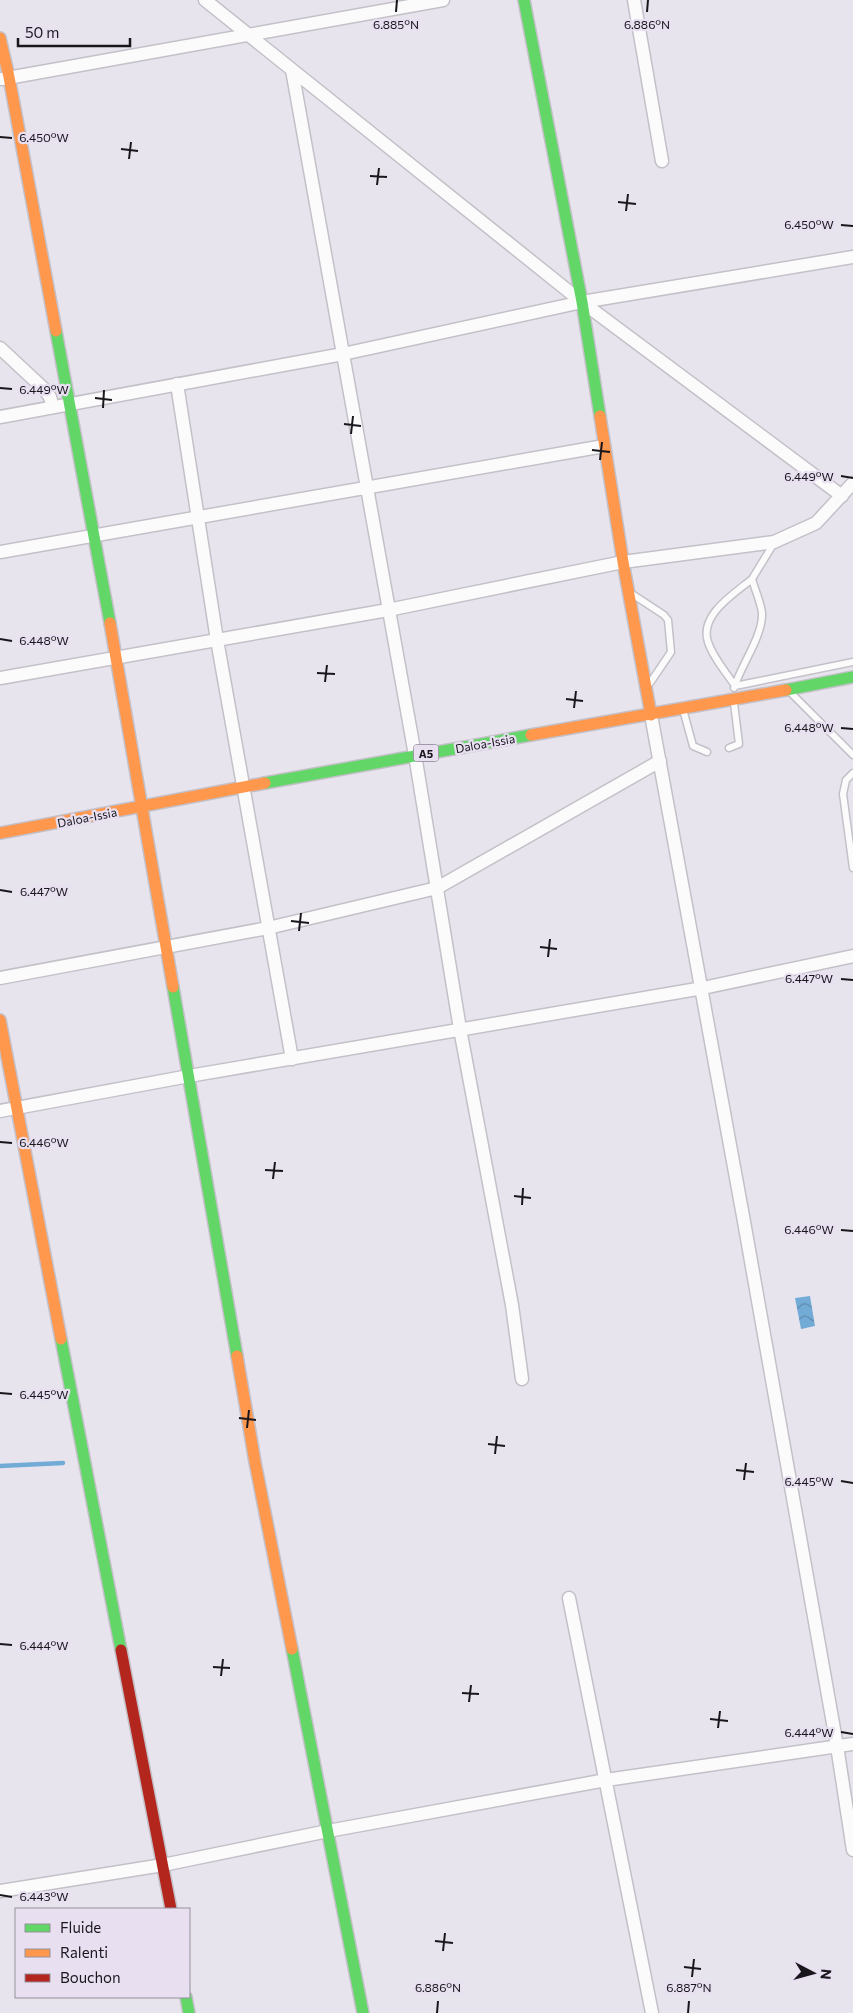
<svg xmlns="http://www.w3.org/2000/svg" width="853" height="2013" viewBox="0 0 853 2013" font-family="Commissioner,sans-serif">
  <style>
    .water { fill: url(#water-waves) }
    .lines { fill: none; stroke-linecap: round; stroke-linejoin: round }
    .stream { stroke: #72abd6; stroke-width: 4.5 }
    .lane-casing { stroke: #c4c0c8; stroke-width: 9 }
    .street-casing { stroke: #c4c0c8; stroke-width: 15 }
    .fast-casing { stroke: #c4c0c8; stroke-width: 14 }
    .slow-casing { stroke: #c4c0c8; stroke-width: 14 }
    .jam-casing { stroke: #c4c0c8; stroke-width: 14 }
    .lane { stroke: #fcfbfc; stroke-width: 6 }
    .street { stroke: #fcfbfc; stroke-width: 12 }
    .fast { stroke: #63d668; stroke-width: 11 }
    .slow { stroke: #ff974d; stroke-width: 11 }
    .jam { stroke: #b3261e; stroke-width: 11 }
    .ticks { fill: none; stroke: #19161c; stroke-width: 2 }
    .labels { text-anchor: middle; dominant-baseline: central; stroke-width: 4.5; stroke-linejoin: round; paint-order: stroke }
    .shield { fill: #e8e0f1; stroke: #57535c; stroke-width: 1 }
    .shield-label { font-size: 11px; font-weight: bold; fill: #19161c }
    .street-label { font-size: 12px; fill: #19161c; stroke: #e8e0f1 }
    .ticks-label { font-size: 12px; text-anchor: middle; fill: #19161c; stroke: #e8e0f1; stroke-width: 4.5; stroke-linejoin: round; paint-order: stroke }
  </style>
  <defs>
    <pattern id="water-waves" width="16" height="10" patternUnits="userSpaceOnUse" patternTransform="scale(1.25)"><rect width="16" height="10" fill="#72abd6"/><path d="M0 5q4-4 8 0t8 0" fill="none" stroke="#5d8aad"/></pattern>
  </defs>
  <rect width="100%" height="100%" fill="#e8e4ed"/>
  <path class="water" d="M 810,1296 L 815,1326 L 801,1329 L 795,1298 Z"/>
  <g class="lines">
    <path class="stream" d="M 0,1466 L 63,1463"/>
    <defs>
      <path id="lane" d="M 752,579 C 734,594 699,615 708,642 C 713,658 726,672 735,686 L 853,662
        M 632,594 L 664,615 L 668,620 L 671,652 L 650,683
        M 734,688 C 741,665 763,636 762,613 C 761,603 755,590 752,579 L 774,543
        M 792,694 L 853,755
        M 684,713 L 693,746 L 707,752
        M 729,748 L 739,744 L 734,703
        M 853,773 L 846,780 L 843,794 L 853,868"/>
      <path id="street" d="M 205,0 L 582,302 L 842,496
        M 634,0 L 662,161
        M 292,70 L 415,755 L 460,1029 L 512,1305 L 522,1379
        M 2,79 L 443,0
        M 0,348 L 44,389 L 50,397 L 53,407
        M 177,384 L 217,640 L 292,1059
        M 0,417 L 343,354 L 582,302 L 853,257
        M 0,552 L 604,446
        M 0,678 L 388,610 L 623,562 L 774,542 L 816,523 L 853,483
        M 651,715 L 743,1216 L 837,1746 L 853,1850
        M 0,978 L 268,928 L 437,888 L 660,761
        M 0,1111 L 189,1076 L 703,988 L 853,956
        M 569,1598 L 652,2013
        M 0,1891 L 163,1865 L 328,1831 L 606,1780 L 853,1744"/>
      <path id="fast" d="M 524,0 L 582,302 L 600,416
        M 56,331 L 110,623
        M 786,690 L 853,677
        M 265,783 L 531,735
        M 173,987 L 237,1356
        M 61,1339 L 121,1650
        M 292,1649 L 363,2013
        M 186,1997 L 189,2013"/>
      <path id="slow" d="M 0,38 L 9,77 L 56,331
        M 600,416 L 623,562 L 651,715
        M 110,623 L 173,987
        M 531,735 L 786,690
        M 0,833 L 265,783
        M 0,1020 L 61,1339
        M 237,1356 L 255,1462 L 292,1649"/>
      <path id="jam" d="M 121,1650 L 171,1909"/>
    </defs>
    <use href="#lane" class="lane-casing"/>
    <use href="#street" class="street-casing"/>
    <use href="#fast" class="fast-casing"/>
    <use href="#slow" class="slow-casing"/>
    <use href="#jam" class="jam-casing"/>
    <use href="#lane" class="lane"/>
    <use href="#street" class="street"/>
    <use href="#fast" class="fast"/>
    <use href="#slow" class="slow"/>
    <use href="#jam" class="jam"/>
  </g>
  <path class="ticks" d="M 396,12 L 397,0M 647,12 L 648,0M 0,137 L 12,138M 121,149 L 138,151M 129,159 L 131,142M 370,176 L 387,177M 377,185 L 379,168M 618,202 L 636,204M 626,211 L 628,194M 841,225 L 853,226M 0,388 L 12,389M 95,398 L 112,400M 103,408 L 104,390M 344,424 L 361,426M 351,434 L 353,416M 592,450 L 610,452M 600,460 L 602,442M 841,476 L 853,478M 0,639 L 12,641M 317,673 L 335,674M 325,682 L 327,665M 566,699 L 583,701M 574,708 L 576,691M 841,728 L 853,729M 0,890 L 12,892M 291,921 L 309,923M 299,931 L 301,913M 540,947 L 557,949M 548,957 L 550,939M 841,979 L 853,980M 0,1142 L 12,1143M 265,1170 L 283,1171M 273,1179 L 275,1162M 514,1196 L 531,1198M 522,1205 L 523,1188M 841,1230 L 853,1231M 0,1393 L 12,1394M 239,1418 L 256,1420M 247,1428 L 249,1410M 488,1444 L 505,1446M 495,1454 L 497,1436M 736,1470 L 754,1472M 744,1480 L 746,1463M 841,1481 L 853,1483M 0,1644 L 12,1645M 213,1667 L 230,1668M 221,1676 L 223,1659M 462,1693 L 479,1694M 469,1702 L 471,1685M 710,1719 L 728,1721M 718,1728 L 720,1711M 841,1732 L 853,1734M 0,1895 L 12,1897M 435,1941 L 453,1943M 443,1951 L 445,1933M 684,1967 L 701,1969M 692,1977 L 694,1959M 437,2013 L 438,2001M 688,2013 L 689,2001"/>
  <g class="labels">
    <rect class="shield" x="413.5" y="744.5" width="25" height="17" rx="4"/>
    <g class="shield-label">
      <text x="426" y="753">A5</text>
    </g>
    <g class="street-label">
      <text transform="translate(485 743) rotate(-10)">Daloa-Issia</text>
      <text transform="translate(87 817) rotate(-11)">Daloa-Issia</text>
    </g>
  </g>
  <g class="ticks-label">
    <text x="396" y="29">6.885°N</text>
    <text x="647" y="29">6.886°N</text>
    <text x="44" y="142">6.450°W</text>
    <text x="809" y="229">6.450°W</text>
    <text x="44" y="394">6.449°W</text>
    <text x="809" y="481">6.449°W</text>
    <text x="44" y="645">6.448°W</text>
    <text x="809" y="732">6.448°W</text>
    <text x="44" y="896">6.447°W</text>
    <text x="809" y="983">6.447°W</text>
    <text x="44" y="1147">6.446°W</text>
    <text x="809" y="1234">6.446°W</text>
    <text x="44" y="1399">6.445°W</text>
    <text x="809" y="1486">6.445°W</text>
    <text x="44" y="1650">6.444°W</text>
    <text x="809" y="1737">6.444°W</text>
    <text x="44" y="1901">6.443°W</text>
    <text x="438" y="1992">6.886°N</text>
    <text x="689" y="1992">6.887°N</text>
  </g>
  <rect x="15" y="1908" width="175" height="90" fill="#e8e0f1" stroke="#958f9c"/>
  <rect x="25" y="1924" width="25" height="8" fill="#63d668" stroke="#958f9c"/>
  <text x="60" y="1933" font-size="15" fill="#19161c">Fluide</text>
  <rect x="25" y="1949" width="25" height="8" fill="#ff974d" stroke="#958f9c"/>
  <text x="60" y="1958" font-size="15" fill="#19161c">Ralenti</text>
  <rect x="25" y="1974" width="25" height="8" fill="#b3261e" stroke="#958f9c"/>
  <text x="60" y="1983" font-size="15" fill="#19161c">Bouchon</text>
  <g transform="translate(813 1973) rotate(96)" stroke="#e8e0f1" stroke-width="4" paint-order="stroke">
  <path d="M0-4L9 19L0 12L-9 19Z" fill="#19161c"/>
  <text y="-8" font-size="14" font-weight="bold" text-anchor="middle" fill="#19161c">N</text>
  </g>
  <path d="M18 38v8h112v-8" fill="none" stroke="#19161c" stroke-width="2.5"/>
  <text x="25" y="38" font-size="15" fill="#19161c" stroke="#e8e0f1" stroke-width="4" paint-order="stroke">50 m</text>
</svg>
